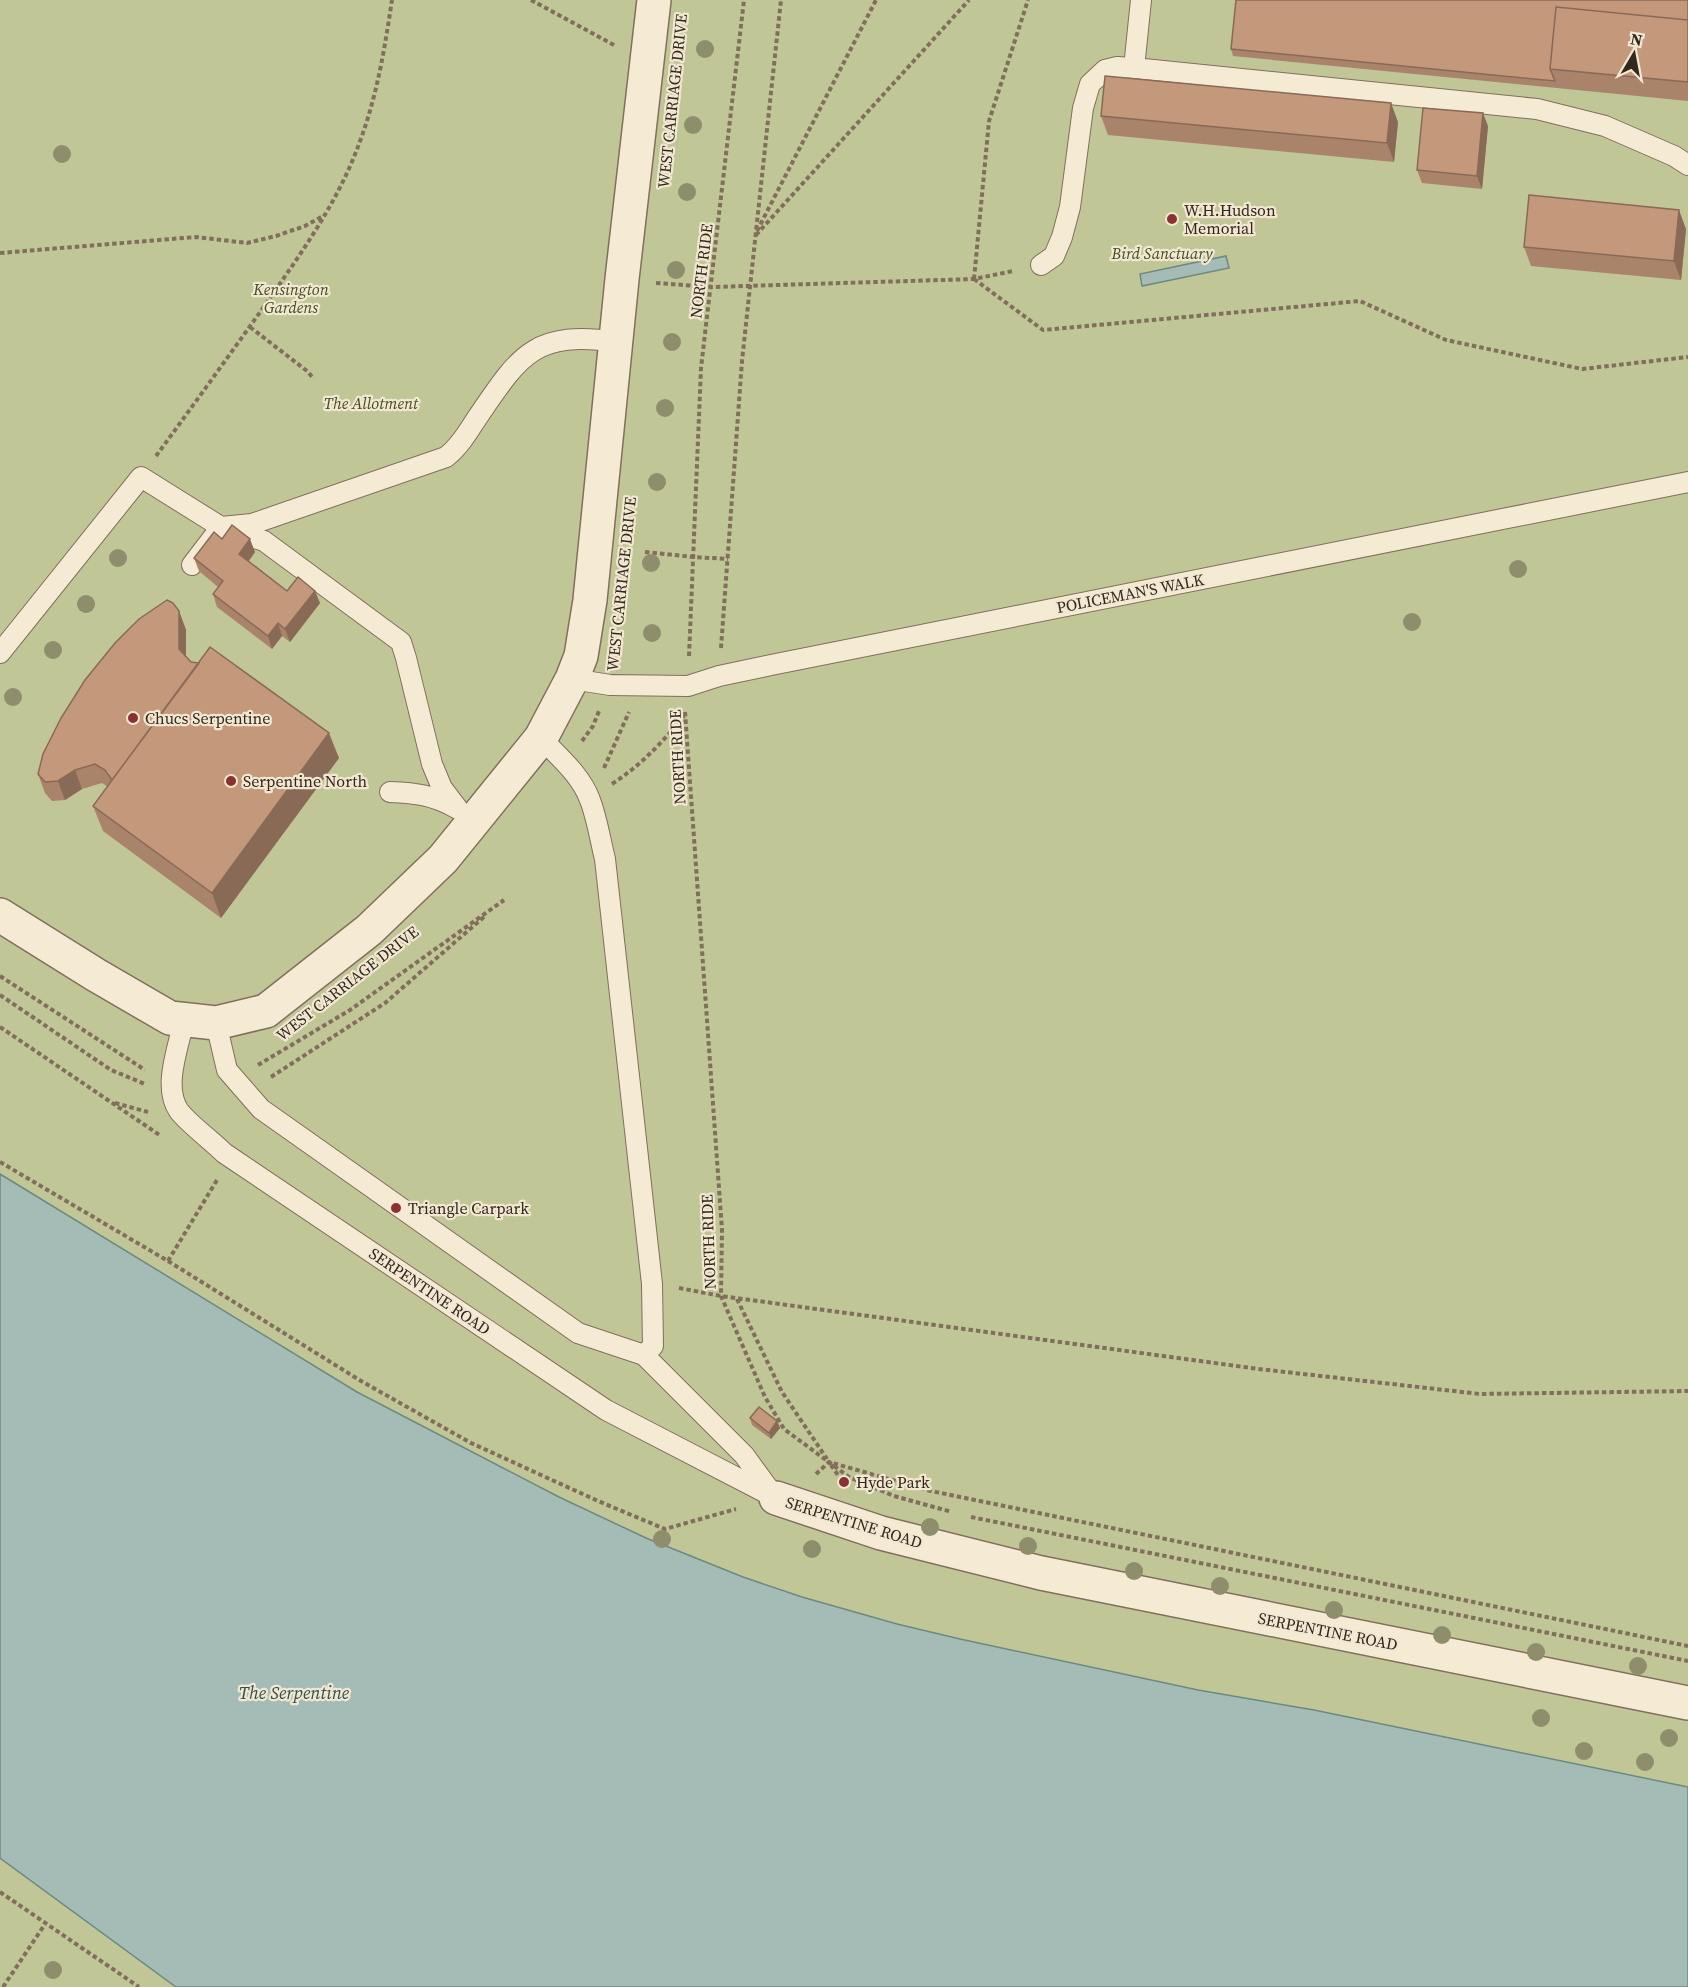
<svg xmlns="http://www.w3.org/2000/svg" width="1688" height="1987" viewBox="0 0 1688 1987" font-family="'Source Serif 4',serif">
  <style>
    .green { fill: #c1c697 }
    .water { fill: #a4bcb5; stroke: #6c8982; stroke-width: 1.5 }
    .lines { fill: none; stroke-linecap: round; stroke-linejoin: round }
    .lane-casing { stroke: #816f5b; stroke-width: 22 }
    .street-casing { stroke: #816f5b; stroke-width: 36 }
    .path { stroke: #816f5b; stroke-width: 4; stroke-dasharray: 4.5 3; stroke-linecap: butt }
    .lane { stroke: #f5ebd4; stroke-width: 20 }
    .street { stroke: #f5ebd4; stroke-width: 33 }
    .tree { fill: #8e8e6c }
    .wall { fill: #a9836a }
    .shaded-wall { fill: #896a56 }
    .building { fill: #c4987b; stroke: #896a56; stroke-width: 1.5 }
    .poi-dot { fill: #8b3133; stroke: #f2e8d1; stroke-width: 2 }
    .labels { text-anchor: middle; dominant-baseline: central; stroke-width: 4.5; stroke-linejoin: round; paint-order: stroke }
    .street-label { font-size: 16px; fill: #33281e; stroke: #f2e8d1 }
    .poi-label { font-size: 16px; fill: #33281e; stroke: #f2e8d1; text-anchor: start }
    .park-label { font-size: 16px; font-style: italic; fill: #444d26; stroke: #f2e8d1 }
    .water-label { font-size: 18px; font-style: italic; fill: #2e514e; stroke: #f2e8d1 }
  </style>
  <rect width="100%" height="100%" fill="#e9ddc2"/>
  <path class="green" d="M 0,0 L 1688,0 L 1688,1987 L 0,1987 Z"/>
  <path class="water" d="M 1226,256 L 1229,268 L 1142,286 L 1140,274 Z
    M 0,1174 L 357,1392 L 559,1497 L 646,1538 L 743,1577 L 802,1597 L 897,1624 L 960,1639 L 1198,1690 L 1314,1710 L 1688,1787 L 1688,1987 L 176,1987 L 0,1858 Z"/>
  <g class="lines">
    <defs>
      <path id="lane" d="M 1141,0 L 1134,68 L 1537,109 L 1605,126 L 1674,156 L 1688,165
        M 1041,265 L 1054,256 L 1062,237 L 1070,207 L 1083,108 L 1090,84 L 1105,70 L 1117,67 L 1134,68
        M 192,565 L 221,527 L 264,541 L 401,642 L 406,658 L 432,764 L 442,788 L 458,809
        M 0,653 L 141,477 L 221,527 L 252,524 L 446,457 C 459,447 468,432 477,418 C 520,355 534,330 617,342
        M 572,679 L 610,685 L 688,686 L 719,676 L 771,665 L 1688,482
        M 541,738 C 558,756 581,775 590,800 C 597,818 600,839 605,859 L 652,1284 L 653,1346 L 644,1355
        M 390,792 C 416,793 433,795 456,808
        M 184,1020 C 179,1046 162,1087 179,1111 C 188,1123 212,1141 224,1153 L 606,1410 L 776,1498
        M 216,1023 L 227,1070 L 261,1109 L 578,1333 L 644,1355 L 744,1455 L 774,1496"/>
      <path id="street" d="M 0,915 L 96,975 L 170,1018 L 216,1023 L 266,1011 L 369,930 L 443,859 L 541,738 L 572,679 L 581,656 L 590,600 L 622,279 L 654,0
        M 776,1498 L 881,1533 L 1041,1573 L 1688,1703"/>
    </defs>
    <use href="#lane" class="lane-casing"/>
    <use href="#street" class="street-casing"/>
    <path class="path" d="M 531,0 L 614,45
      M 757,231 L 876,0
      M 756,235 L 969,0
      M 0,253 L 196,237 L 247,243 L 276,236 L 305,226 L 323,216
      M 974,279 L 1043,330 L 1360,301 L 1446,340 L 1582,369 L 1688,357
      M 974,279 L 989,121 L 1028,0
      M 656,283 L 712,287 L 974,279 L 1013,271
      M 250,327 L 307,371 L 314,379
      M 156,456 C 192,407 228,357 263,308 C 295,262 329,215 351,164 C 375,108 383,59 392,0
      M 645,552 L 693,557 L 728,559
      M 721,648 L 742,361 L 781,0
      M 689,656 L 701,368 L 744,0
      M 685,712 L 722,1230 L 721,1296 L 765,1397 L 784,1429 L 849,1477 L 894,1496 L 952,1512
      M 582,741 L 593,726 L 599,711
      M 604,768 L 629,712
      M 612,784 C 641,765 662,743 684,716
      M 0,976 L 145,1070
      M 0,995 L 111,1070 L 145,1084
      M 0,1027 L 161,1136
      M 258,1065 L 350,1010 L 504,900
      M 271,1077 L 385,1003 L 485,916
      M 115,1103 L 148,1112
      M 0,1162 L 168,1261 L 361,1381 L 471,1443 L 598,1501 L 665,1529 L 736,1509
      M 168,1261 L 217,1180
      M 679,1288 L 721,1296 L 1259,1369 L 1480,1394 L 1688,1391
      M 737,1299 L 782,1392 L 827,1459
      M 831,1465 L 844,1484
      M 816,1474 L 829,1462 L 931,1491 L 1688,1646
      M 971,1517 L 1688,1661
      M 0,1892 L 139,1987
      M 3,1987 L 45,1924"/>
    <use href="#lane" class="lane"/>
    <use href="#street" class="street"/>
  </g>
  <g class="tree">
    <circle cx="705" cy="49" r="9"/>
    <circle cx="693" cy="125" r="9"/>
    <circle cx="62" cy="154" r="9"/>
    <circle cx="687" cy="192" r="9"/>
    <circle cx="676" cy="270" r="9"/>
    <circle cx="672" cy="342" r="9"/>
    <circle cx="665" cy="408" r="9"/>
    <circle cx="657" cy="482" r="9"/>
    <circle cx="118" cy="558" r="9"/>
    <circle cx="651" cy="563" r="9"/>
    <circle cx="1518" cy="569" r="9"/>
    <circle cx="86" cy="604" r="9"/>
    <circle cx="1412" cy="622" r="9"/>
    <circle cx="652" cy="633" r="9"/>
    <circle cx="53" cy="650" r="9"/>
    <circle cx="13" cy="697" r="9"/>
    <circle cx="930" cy="1527" r="9"/>
    <circle cx="662" cy="1539" r="9"/>
    <circle cx="1028" cy="1546" r="9"/>
    <circle cx="812" cy="1549" r="9"/>
    <circle cx="1134" cy="1571" r="9"/>
    <circle cx="1220" cy="1586" r="9"/>
    <circle cx="1334" cy="1610" r="9"/>
    <circle cx="1442" cy="1635" r="9"/>
    <circle cx="1536" cy="1652" r="9"/>
    <circle cx="1638" cy="1666" r="9"/>
    <circle cx="1541" cy="1718" r="9"/>
    <circle cx="1669" cy="1738" r="9"/>
    <circle cx="1584" cy="1751" r="9"/>
    <circle cx="1645" cy="1762" r="9"/>
    <circle cx="53" cy="1970" r="9"/>
  </g>
  <path class="wall" d="M 1688,0 L 1688,101 L 1233,56 L 1231,49 Z
    M 1101,116 L 1398,122 L 1394,162 L 1108,135 Z
    M 1488,126 L 1482,189 L 1422,183 L 1417,170 Z
    M 1686,229 L 1681,280 L 1531,266 L 1524,247 Z
    M 222,539 L 255,552 L 249,561 L 287,591 L 320,603 L 290,642 L 282,636 L 272,649 L 217,607 L 213,594 L 218,587 L 199,571 L 194,558 Z
    M 179,611 L 186,630 L 186,657 L 191,662 L 339,758 L 221,918 L 103,831 L 93,806 L 108,787 L 102,783 L 82,789 L 65,800 L 52,801 L 45,793 L 38,774 Z
    M 750,1418 L 777,1421 L 780,1428 L 771,1439 L 752,1425 Z"/>
  <path class="shaded-wall" d="M 1391,103 L 1398,122 L 1394,162 L 1387,143 Z
    M 1483,113 L 1488,126 L 1482,189 L 1477,176 Z
    M 1679,210 L 1686,229 L 1681,280 L 1674,261 Z
    M 250,539 L 255,552 L 244,567 L 239,554 Z
    M 315,591 L 320,603 L 290,642 L 285,629 Z
    M 179,611 L 186,630 L 186,668 L 179,649 Z
    M 278,623 L 282,636 L 272,649 L 268,636 Z
    M 329,733 L 339,758 L 221,918 L 212,893 Z
    M 75,770 L 82,789 L 65,800 L 58,781 Z
    M 777,1421 L 780,1428 L 771,1439 L 769,1433 Z"/>
  <path class="building" d="M 1236,0 L 1688,0 L 1688,20 L 1556,7 L 1550,69 L 1555,81 L 1231,49 Z
    M 1556,7 L 1688,20 L 1688,82 L 1550,69 Z
    M 1105,76 L 1391,103 L 1387,143 L 1101,116 Z
    M 1423,108 L 1483,113 L 1477,176 L 1417,170 Z
    M 1529,195 L 1679,210 L 1674,261 L 1524,247 Z
    M 232,525 L 250,539 L 239,554 L 287,591 L 298,577 L 315,591 L 285,629 L 278,623 L 268,636 L 213,594 L 223,581 L 194,558 L 214,532 L 222,539 Z
    M 167,600 L 173,603 L 179,611 L 179,649 L 191,662 L 199,663 L 112,780 L 105,770 L 95,764 L 75,770 L 58,781 L 45,782 L 38,774 L 43,754 L 61,718 L 85,680 L 115,643 L 139,619 Z
    M 210,647 L 329,733 L 212,893 L 93,806 Z
    M 759,1407 L 777,1421 L 769,1433 L 750,1418 Z"/>
  <g class="poi-dot">
    <circle cx="1172" cy="219" r="6"/>
    <circle cx="133" cy="718" r="6"/>
    <circle cx="231" cy="781" r="6"/>
    <circle cx="396" cy="1208" r="6"/>
    <circle cx="844" cy="1482" r="6"/>
  </g>
  <g class="labels">
    <g class="street-label">
      <text transform="translate(672 101) rotate(-84)">WEST CARRIAGE DRIVE</text>
      <text transform="translate(701 271) rotate(-83)">NORTH RIDE</text>
      <text transform="translate(621 584) rotate(-84)">WEST CARRIAGE DRIVE</text>
      <text transform="translate(1130 593) rotate(-11)">POLICEMAN'S WALK</text>
      <text transform="translate(677 757) rotate(-93)">NORTH RIDE</text>
      <text transform="translate(347 983) rotate(-38)">WEST CARRIAGE DRIVE</text>
      <text transform="translate(708 1242) rotate(-92)">NORTH RIDE</text>
      <text transform="translate(430 1291) rotate(34)">SERPENTINE ROAD</text>
      <text transform="translate(854 1522) rotate(17)">SERPENTINE ROAD</text>
      <text transform="translate(1328 1631) rotate(11)">SERPENTINE ROAD</text>
    </g>
    <g class="poi-label">
      <text x="1184" y="210">W.H.Hudson<tspan x="1184" dy="18">Memorial</tspan></text>
      <text x="145" y="718">Chucs Serpentine</text>
      <text x="243" y="781">Serpentine North</text>
      <text x="408" y="1208">Triangle Carpark</text>
      <text x="856" y="1482">Hyde Park</text>
    </g>
    <g class="park-label">
      <text x="1162" y="253">Bird Sanctuary</text>
      <text x="291" y="289">Kensington<tspan x="291" dy="18">Gardens</tspan></text>
      <text x="371" y="403">The Allotment</text>
    </g>
    <g class="water-label">
      <text x="294" y="1692">The Serpentine</text>
    </g>
  </g>
  <g transform="translate(1634 54) rotate(10)" stroke="#f2e8d1" stroke-width="4.5" paint-order="stroke">
  <path d="M0-4.5L10 22L0 15L-10 22Z" fill="#33281e"/>
  <text y="-9" font-size="16" font-weight="bold" text-anchor="middle" fill="#33281e">N</text>
  </g>
</svg>
